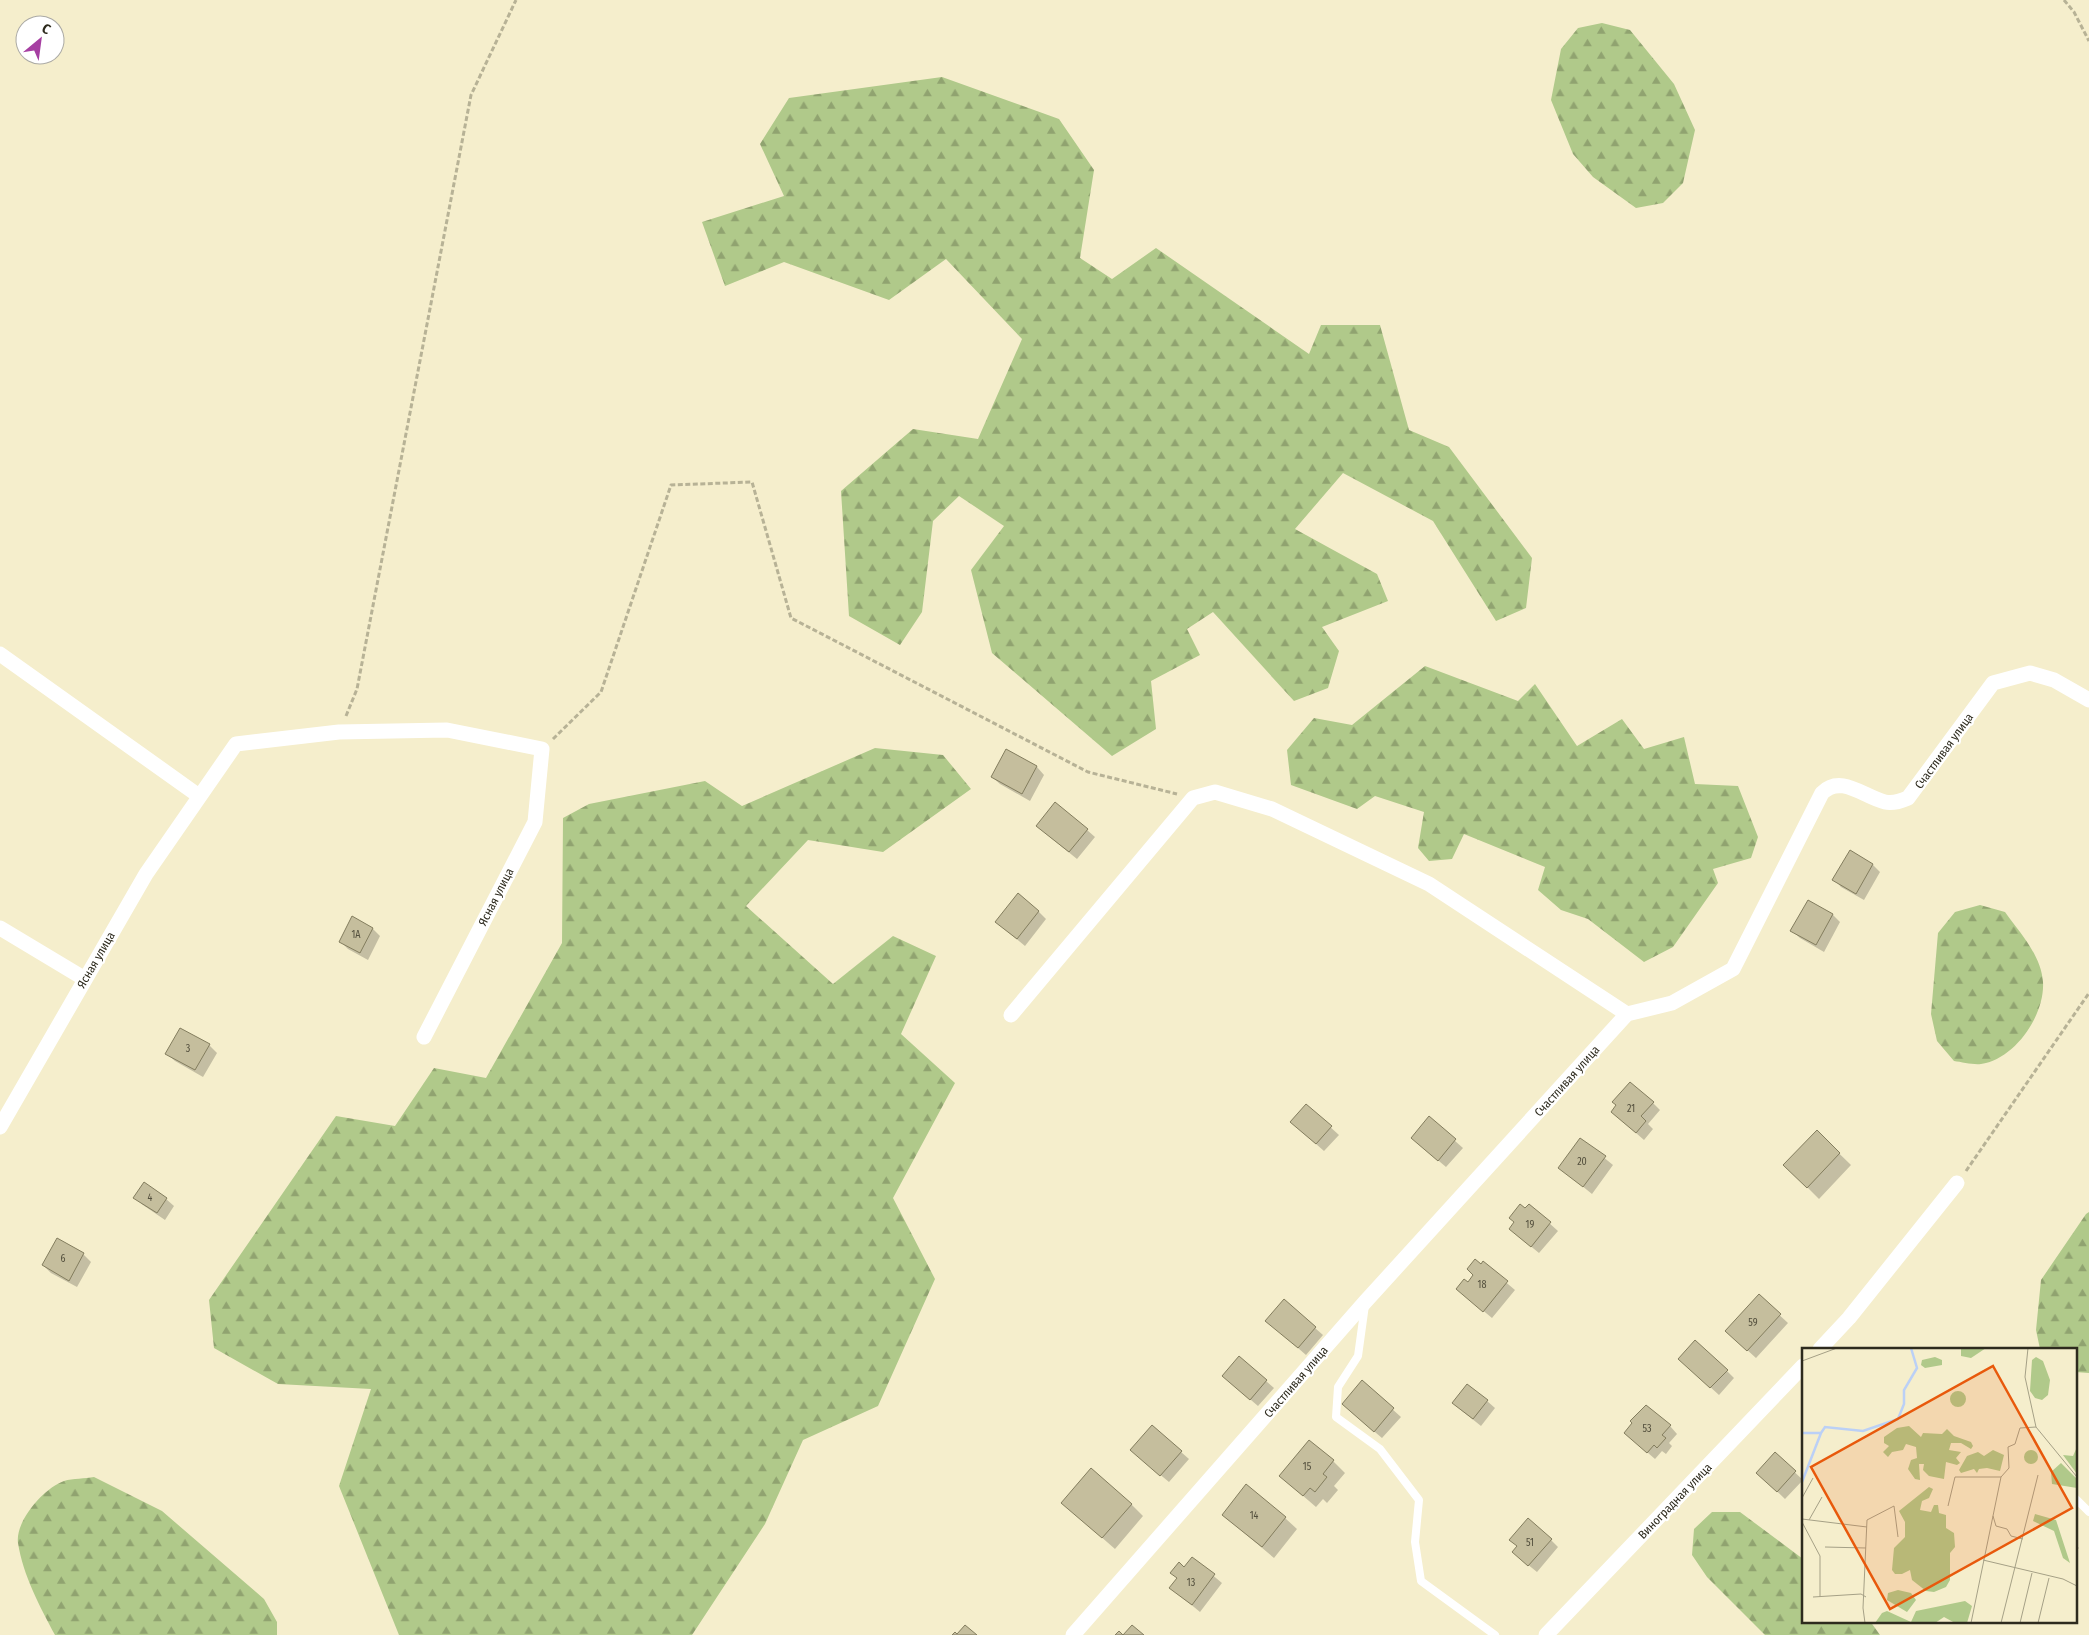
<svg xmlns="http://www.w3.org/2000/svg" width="2089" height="1635" viewBox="0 0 2089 1635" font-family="'Fira Sans Condensed',sans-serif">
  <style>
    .forest { fill: url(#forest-firs) }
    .shadow { fill: #0003 }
    .building { fill: #c5be9d; stroke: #837d5e }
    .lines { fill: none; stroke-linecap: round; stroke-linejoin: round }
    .path { stroke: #b7b296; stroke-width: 3; stroke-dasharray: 5 2.5; stroke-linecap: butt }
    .service { stroke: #fff; stroke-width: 8 }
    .minor { stroke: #fff; stroke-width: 15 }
    .labels { text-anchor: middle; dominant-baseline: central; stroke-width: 4.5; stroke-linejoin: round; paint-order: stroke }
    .number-label { font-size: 10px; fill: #534f3d }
    .street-label { font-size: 12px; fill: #2d2a1d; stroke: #fff }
    .inset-river { fill: none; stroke: #bbd0f6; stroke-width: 2.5 }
    .inset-road { fill: none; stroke: #a5a086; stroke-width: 1 }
    .view { fill: #e8590c; fill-opacity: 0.15; stroke: #e8590c; stroke-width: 2.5 }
    .inset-edge { fill: none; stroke: #2d2a1d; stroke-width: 2.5 }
  </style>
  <defs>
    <pattern id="forest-firs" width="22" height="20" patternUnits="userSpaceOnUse" patternTransform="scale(1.25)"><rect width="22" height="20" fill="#b0c98a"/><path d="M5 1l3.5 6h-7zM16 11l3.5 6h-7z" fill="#90a370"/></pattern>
  </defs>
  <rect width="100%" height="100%" fill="#f5eecc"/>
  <path class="forest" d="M 1602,23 L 1630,30 L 1674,84 L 1695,130 L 1683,183 L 1663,203 L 1636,208 L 1593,177 L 1573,154 L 1551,100 L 1561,49 L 1578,28 Z
    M 942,77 L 1059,119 L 1094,170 L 1080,258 L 1112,279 L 1156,248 L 1309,354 L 1321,325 L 1380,325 L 1409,430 L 1449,447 L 1532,558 L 1526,608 L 1496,621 L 1433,521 L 1343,473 L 1295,529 L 1377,574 L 1388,601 L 1322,627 L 1339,651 L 1328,688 L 1294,701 L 1213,612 L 1187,629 L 1200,655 L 1151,681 L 1156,729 L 1112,756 L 992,653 L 971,570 L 1004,526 L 959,496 L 933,521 L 922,612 L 900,645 L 849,616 L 841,491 L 913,429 L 978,439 L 1022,339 L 946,259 L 889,300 L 784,262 L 725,286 L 702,222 L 784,196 L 760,144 L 789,98 Z
    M 1425,666 L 1518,701 L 1535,684 L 1577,746 L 1622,719 L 1644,749 L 1684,737 L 1695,784 L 1738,786 L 1758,837 L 1751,858 L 1713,869 L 1718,883 L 1673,947 L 1644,962 L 1588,919 L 1561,910 L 1538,890 L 1545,867 L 1464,834 L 1452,859 L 1429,861 L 1418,848 L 1424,812 L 1375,796 L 1357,809 L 1291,785 L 1287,750 L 1314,718 L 1352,725 Z
    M 875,748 L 943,755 L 971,789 L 883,852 L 808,840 L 746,906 L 833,984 L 893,936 L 936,956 L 901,1034 L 955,1083 L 893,1198 L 935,1279 L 878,1406 L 803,1440 L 765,1524 L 692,1635 L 399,1635 L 339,1486 L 371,1389 L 278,1384 L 214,1348 L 209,1300 L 336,1116 L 395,1126 L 434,1068 L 486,1078 L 562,943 L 563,818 L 589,804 L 705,781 L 742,806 Z
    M 1980,905 L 2005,912 C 2020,933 2041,955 2043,982 C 2045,1015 2015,1059 1981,1064 C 1973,1065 1962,1062 1954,1061 L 1937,1041 L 1931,1014 L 1938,933 L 1955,912 Z
    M 2089,1212 L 2089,1373 L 2075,1372 L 2075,1349 L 2040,1349 L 2036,1330 L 2041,1280 L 2086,1214 Z
    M 94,1477 L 162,1511 L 264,1599 L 277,1622 L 277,1635 L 55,1635 C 40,1607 23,1575 18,1543 C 15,1521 44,1488 64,1481 C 73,1478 85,1479 94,1477 Z
    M 1712,1512 L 1740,1512 L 1803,1559 L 1803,1621 L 1870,1621 L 1880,1635 L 1765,1635 L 1707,1577 L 1692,1555 L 1694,1529 Z"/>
  <path class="shadow" d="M 1006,751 L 1037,767 L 1044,775 L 1030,801 L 1000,784 L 992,777 Z
    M 1087,830 L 1095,837 L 1077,859 L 1045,833 Z
    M 1873,865 L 1880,872 L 1864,900 L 1841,887 L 1834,879 Z
    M 1808,901 L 1833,915 L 1840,922 L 1824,952 L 1800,938 L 1792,931 Z
    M 1038,911 L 1046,919 L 1025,946 L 996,922 Z
    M 353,918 L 373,929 L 380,936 L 368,960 L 348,949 L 341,942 Z
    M 209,1045 L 217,1053 L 203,1077 L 175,1061 L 167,1054 Z
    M 1653,1103 L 1660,1110 L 1648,1124 L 1653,1129 L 1644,1140 L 1620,1119 Z
    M 1306,1105 L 1339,1135 L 1324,1151 L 1299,1129 Z
    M 1429,1118 L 1463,1148 L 1446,1167 L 1420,1145 Z
    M 1817,1132 L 1851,1165 L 1819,1199 L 1785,1165 Z
    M 1581,1139 L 1613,1165 L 1592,1194 L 1560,1168 Z
    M 135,1198 L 166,1199 L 174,1206 L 165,1220 L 143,1205 Z
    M 1529,1205 L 1558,1231 L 1539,1253 L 1518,1236 L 1525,1210 Z
    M 57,1240 L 83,1254 L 91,1262 L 77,1287 L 51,1273 L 43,1265 Z
    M 1483,1263 L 1515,1290 L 1492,1318 L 1457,1289 L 1468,1283 Z
    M 1759,1296 L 1788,1323 L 1756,1358 L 1735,1339 Z
    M 1275,1328 L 1315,1328 L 1323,1335 L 1306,1355 Z
    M 1687,1366 L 1727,1371 L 1734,1378 L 1719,1395 Z
    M 1266,1381 L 1274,1388 L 1258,1406 L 1231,1383 Z
    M 1362,1382 L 1401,1417 L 1382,1438 L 1351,1412 Z
    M 1487,1401 L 1495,1408 L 1481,1426 L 1461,1410 Z
    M 1634,1423 L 1670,1426 L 1677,1434 L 1669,1443 L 1672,1446 L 1666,1454 L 1662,1451 L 1655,1459 L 1633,1440 Z
    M 1181,1452 L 1189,1459 L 1169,1482 L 1140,1458 Z
    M 1775,1454 L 1803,1480 L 1785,1499 L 1765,1480 Z
    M 1333,1461 L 1345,1473 L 1334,1486 L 1338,1490 L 1327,1503 L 1323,1499 L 1316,1507 L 1280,1476 Z
    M 1131,1504 L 1143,1516 L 1115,1549 L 1075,1514 Z
    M 1223,1515 L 1285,1518 L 1297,1529 L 1274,1558 Z
    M 1551,1540 L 1558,1547 L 1537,1572 L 1521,1559 Z
    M 2075,1544 L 2079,1548 L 2075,1552 Z
    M 1192,1558 L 1222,1583 L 1200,1612 L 1171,1588 L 1178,1579 L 1172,1573 L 1185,1568 Z"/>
  <path class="building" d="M 1006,749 L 1037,766 L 1022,794 L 991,777 Z
    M 1055,802 L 1088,829 L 1069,852 L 1036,826 Z
    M 1850,850 L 1873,864 L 1856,894 L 1832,880 Z
    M 1018,893 L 1039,911 L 1017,939 L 995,922 Z
    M 1808,900 L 1833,914 L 1816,945 L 1790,931 Z
    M 352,916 L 373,928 L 360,953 L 339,942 Z
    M 180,1028 L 210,1044 L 195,1070 L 165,1054 Z
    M 1630,1082 L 1654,1102 L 1641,1116 L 1646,1121 L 1636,1133 L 1611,1112 L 1616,1105 L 1612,1102 Z
    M 1306,1104 L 1332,1126 L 1316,1144 L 1290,1122 Z
    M 1429,1116 L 1456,1139 L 1438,1161 L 1411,1138 Z
    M 1817,1130 L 1840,1153 L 1807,1188 L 1783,1165 Z
    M 1580,1138 L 1606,1156 L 1583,1187 L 1558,1168 Z
    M 144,1182 L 167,1198 L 157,1213 L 133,1198 Z
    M 1520,1204 L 1525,1208 L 1529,1204 L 1551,1222 L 1531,1247 L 1509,1229 L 1514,1222 L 1509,1218 Z
    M 57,1238 L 84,1253 L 69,1281 L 42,1265 Z
    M 1475,1259 L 1481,1264 L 1483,1261 L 1508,1281 L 1483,1312 L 1456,1289 L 1464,1279 L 1468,1282 L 1473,1275 L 1467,1269 Z
    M 1759,1294 L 1781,1314 L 1747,1351 L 1725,1331 Z
    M 1284,1299 L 1316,1327 L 1298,1348 L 1265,1321 Z
    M 1695,1340 L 1728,1370 L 1710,1388 L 1678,1359 Z
    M 1239,1356 L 1267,1380 L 1250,1400 L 1222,1376 Z
    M 1362,1380 L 1394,1408 L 1374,1432 L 1342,1404 Z
    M 1467,1384 L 1488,1400 L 1473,1419 L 1452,1403 Z
    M 1646,1405 L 1671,1425 L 1662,1435 L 1666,1438 L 1657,1448 L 1654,1445 L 1647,1453 L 1624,1433 L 1632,1423 L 1630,1421 Z
    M 1152,1425 L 1182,1451 L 1160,1476 L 1130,1450 Z
    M 1309,1440 L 1334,1460 L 1323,1474 L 1327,1477 L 1315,1492 L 1310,1488 L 1303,1496 L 1279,1476 Z
    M 1775,1452 L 1796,1471 L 1777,1492 L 1756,1473 Z
    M 1091,1468 L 1132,1504 L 1102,1538 L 1061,1503 Z
    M 1246,1484 L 1286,1517 L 1262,1547 L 1222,1515 Z
    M 1528,1518 L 1552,1539 L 1528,1566 L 1512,1552 L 1517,1546 L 1509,1540 Z
    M 1192,1557 L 1215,1574 L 1192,1605 L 1169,1588 L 1177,1578 L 1170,1573 L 1179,1562 L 1184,1567 Z
    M 965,1625 L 977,1635 L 952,1635 L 955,1632 L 957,1634 Z
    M 1132,1625 L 1144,1635 L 1115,1635 L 1119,1631 L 1123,1635 Z"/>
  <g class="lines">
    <path class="path" d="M 2064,0 L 2074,12 L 2089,41
      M 346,716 L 357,689 L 471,95 L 516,0
      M 553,739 L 601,692 L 671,485 L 752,482 L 791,618 L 1088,772 L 1177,794
      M 1966,1171 L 2089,993"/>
    <path class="service" d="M 1365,1305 L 1358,1356 L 1338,1387 L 1336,1417 L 1380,1449 L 1419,1500 L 1415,1542 L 1421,1581 L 1495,1635
      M 2075,1498 L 2089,1512"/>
    <path class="minor" d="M 0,654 L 199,796
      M 0,928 L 85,979
      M 1011,1015 L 1193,798 L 1215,792 L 1272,809 L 1429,884 L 1627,1014
      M 0,1127 L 146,874 L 236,744 L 339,732 L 447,730 L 542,749 L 535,822 L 424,1037
      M 1820,1349 L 1849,1318 L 1957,1183
      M 1073,1635 L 1365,1302 L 1627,1014 L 1672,1003 L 1733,969 L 1822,793 C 1841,774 1864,797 1885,802 C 1893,804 1901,801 1908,798 L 1993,683 L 2030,673 L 2054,680 L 2089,700
      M 1546,1635 L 1803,1366"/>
  </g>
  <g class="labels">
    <g class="number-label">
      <text x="356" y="935">1А</text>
      <text x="188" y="1049">3</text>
      <text x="1631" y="1109">21</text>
      <text x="1582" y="1162">20</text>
      <text x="150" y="1198">4</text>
      <text x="1530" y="1225">19</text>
      <text x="63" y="1259">6</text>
      <text x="1482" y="1285">18</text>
      <text x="1753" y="1323">59</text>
      <text x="1647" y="1429">53</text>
      <text x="1307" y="1467">15</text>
      <text x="1254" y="1516">14</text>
      <text x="1530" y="1543">51</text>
      <text x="1191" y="1583">13</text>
    </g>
    <g class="street-label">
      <text transform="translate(1944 751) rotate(-54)">Счастливая улица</text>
      <text transform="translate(496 897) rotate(-63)">Ясная улица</text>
      <text transform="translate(96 960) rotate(-60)">Ясная улица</text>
      <text transform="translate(1567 1081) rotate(-48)">Счастливая улица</text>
      <text transform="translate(1296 1382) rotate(-49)">Счастливая улица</text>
      <text transform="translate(1675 1501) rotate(-46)">Виноградная улица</text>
    </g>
  </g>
  <g transform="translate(1802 1348)">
    <rect width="275" height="275" fill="#f5eecc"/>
    <path d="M 159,0 L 184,0 L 169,10 L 159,8 ZM 133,9 L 140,12 L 140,17 L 123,20 L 119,17 L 120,12 ZM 234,9 L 241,13 L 248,32 L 246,47 L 240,52 L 233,50 L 228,43 L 230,12 ZM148 51a8 8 0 1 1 16 0a8 8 0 1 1-16 0ZM 107,78 L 119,89 L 121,85 L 140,86 L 145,81 L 152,88 L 169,94 L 171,98 L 169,101 L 159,95 L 149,95 L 147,102 L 159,104 L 154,110 L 158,115 L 155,117 L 144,114 L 142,131 L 127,128 L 121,122 L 122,116 L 117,116 L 118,132 L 113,131 L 106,121 L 109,112 L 115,110 L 114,99 L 104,96 L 101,102 L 90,104 L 86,109 L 81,104 L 87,98 L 82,95 L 82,89 L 95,80 ZM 275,99 L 275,126 L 261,107 L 271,108 ZM 191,102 L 202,107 L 198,123 L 185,120 L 177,121 L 175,125 L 172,121 L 159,125 L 157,122 L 165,108 L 176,104 L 182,108 ZM222 109a7 7 0 1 1 14 0a7 7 0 1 1-14 0ZM 259,115 L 275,131 L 275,140 L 250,136 L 249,124 ZM 127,139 L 131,141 L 127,150 L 120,153 L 118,162 L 129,164 L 132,157 L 136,157 L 137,165 L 144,167 L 144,180 L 152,185 L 153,199 L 148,205 L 148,232 L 144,239 L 132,244 L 124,243 L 110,232 L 108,222 L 100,226 L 93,226 L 90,222 L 92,200 L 103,189 L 103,174 L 97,163 ZM 233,166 L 254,172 L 268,215 L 261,210 L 252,183 L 231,173 ZM 96,242 L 109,245 L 114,252 L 105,264 L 85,252 L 86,245 ZM 163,253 L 170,258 L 165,275 L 153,275 L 142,269 L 133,275 L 73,275 L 80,265 L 85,263 L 109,274 L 114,263 Z" fill="#b0c98a"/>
    <path class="inset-river" d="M 0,85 L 19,85 L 23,79 L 61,83 L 96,71 L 102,56 L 102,42 L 115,20 L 109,0M 0,134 L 19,85"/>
    <path class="inset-road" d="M 226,0 L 223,29 L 234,79 L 275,129M 0,13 L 35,0M 0,150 L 11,130M 146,158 L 153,129 L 199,129M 191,168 L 194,178 L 205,181 L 209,188 L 221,191M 0,171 L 65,179M 7,172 L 20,149M 0,174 L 18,208 L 18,249M 23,199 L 64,200M 181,212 L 261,231 L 275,238M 11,249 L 59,246 L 64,249M 63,275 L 61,260 L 65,172 L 92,158 L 96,189M 169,275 L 199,129 L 207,120 L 206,99 L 213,96 L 218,80 L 234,79M 199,275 L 236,127M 218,275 L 230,225M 236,275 L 247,230"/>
    <path class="view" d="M 191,18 L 270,160 L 88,261 L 9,119 Z"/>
    <rect width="275" height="275" class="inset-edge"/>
  </g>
  <g transform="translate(40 40) rotate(29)"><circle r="24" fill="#ffffff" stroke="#abaaa5"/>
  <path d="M0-4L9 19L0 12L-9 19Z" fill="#a63fa2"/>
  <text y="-8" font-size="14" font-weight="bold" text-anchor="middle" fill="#2d2a1d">С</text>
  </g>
</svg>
